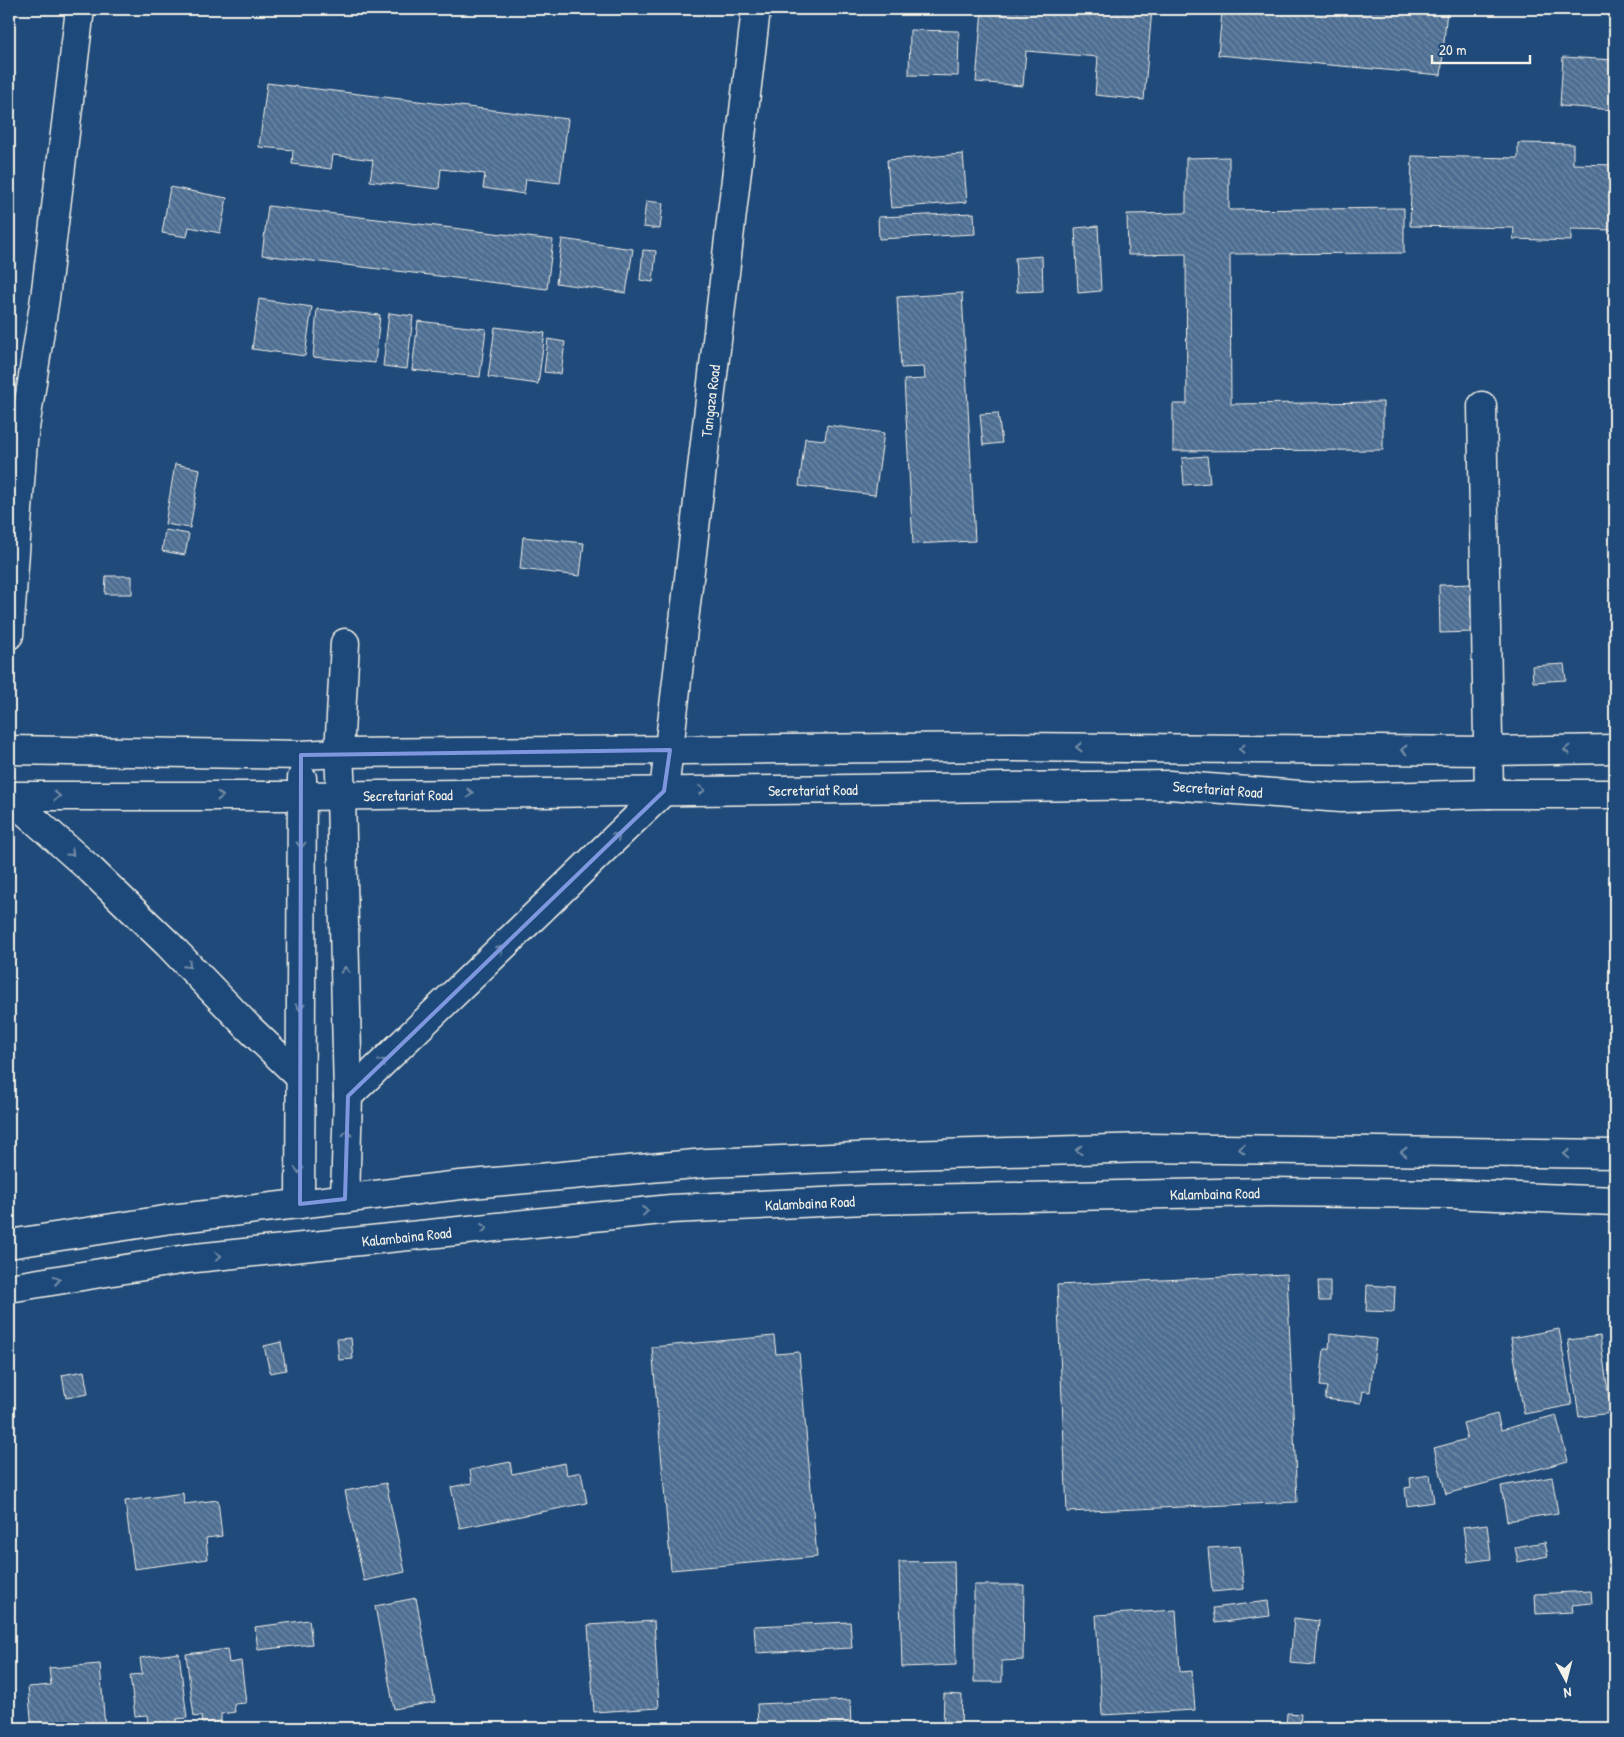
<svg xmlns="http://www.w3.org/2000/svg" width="1624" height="1737" viewBox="0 0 1624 1737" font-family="'Patrick Hand',sans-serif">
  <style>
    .building { fill: url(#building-back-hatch); stroke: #f4f1e8 }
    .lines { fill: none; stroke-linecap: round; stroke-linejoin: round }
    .minor-casing { stroke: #f4f1e8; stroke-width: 31 }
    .major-casing { stroke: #f4f1e8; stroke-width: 31 }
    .minor { stroke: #1f4a7a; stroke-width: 28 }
    .major { stroke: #1f4a7a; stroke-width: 28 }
    .oneway { stroke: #748da6 }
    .marked { fill: none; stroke: #7e97df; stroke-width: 4; stroke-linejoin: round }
    .labels { text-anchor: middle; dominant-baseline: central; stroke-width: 4.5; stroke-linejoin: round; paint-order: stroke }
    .street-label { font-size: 15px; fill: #f4f1e8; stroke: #1f4a7a }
  </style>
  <defs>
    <pattern id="building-back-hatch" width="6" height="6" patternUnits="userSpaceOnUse" patternTransform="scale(1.25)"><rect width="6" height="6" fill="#4d6e92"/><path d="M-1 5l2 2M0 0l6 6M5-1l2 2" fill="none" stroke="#708aa6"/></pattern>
  </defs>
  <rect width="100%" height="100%" fill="#1f4a7a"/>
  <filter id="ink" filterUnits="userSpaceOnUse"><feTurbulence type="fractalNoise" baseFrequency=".02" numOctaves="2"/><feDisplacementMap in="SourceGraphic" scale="10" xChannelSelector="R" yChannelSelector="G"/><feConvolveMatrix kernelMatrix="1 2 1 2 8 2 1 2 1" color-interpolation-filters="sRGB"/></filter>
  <g filter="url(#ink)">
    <path class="building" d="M 982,9 L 1085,9 L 1107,11 L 1107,9 L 1152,9 L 1144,100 L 1095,95 L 1098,57 L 1026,51 L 1023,86 L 976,82 Z
      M 1263,9 L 1447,9 L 1441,75 L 1218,55 L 1222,12 L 1263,15 Z
      M 910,30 L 959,31 L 958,76 L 909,75 Z
      M 1563,57 L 1615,60 L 1615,110 L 1560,106 Z
      M 267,83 L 568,119 L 560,183 L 526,179 L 524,194 L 483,188 L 485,174 L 441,169 L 439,189 L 370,181 L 373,160 L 333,155 L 331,169 L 292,164 L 293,150 L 259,147 Z
      M 1518,143 L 1573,144 L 1573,164 L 1615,165 L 1615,230 L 1571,229 L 1571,241 L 1513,239 L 1514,228 L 1410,226 L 1412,156 L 1518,158 Z
      M 963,154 L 967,202 L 891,208 L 887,160 Z
      M 1229,157 L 1229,210 L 1404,208 L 1404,253 L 1230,254 L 1231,404 L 1383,402 L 1383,450 L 1173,451 L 1173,404 L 1187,404 L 1186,254 L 1128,255 L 1127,214 L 1186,213 L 1186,158 Z
      M 170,187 L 227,198 L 220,233 L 189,227 L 187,237 L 162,233 Z
      M 646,201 L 663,203 L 660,229 L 643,227 Z
      M 268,206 L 553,240 L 547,289 L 262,255 Z
      M 974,213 L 975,234 L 879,239 L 878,217 Z
      M 1098,226 L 1101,291 L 1078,293 L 1075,228 Z
      M 562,239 L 633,249 L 626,293 L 556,283 Z
      M 643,250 L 656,251 L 653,282 L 640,280 Z
      M 1042,256 L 1043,291 L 1017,292 L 1015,258 Z
      M 962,293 L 975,541 L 913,544 L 904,380 L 925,379 L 924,367 L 901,368 L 897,297 Z
      M 259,299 L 312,307 L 305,356 L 252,349 Z
      M 317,309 L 380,315 L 375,363 L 313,357 Z
      M 389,313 L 413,316 L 407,369 L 383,366 Z
      M 418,321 L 486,329 L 480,377 L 412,370 Z
      M 495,327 L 545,333 L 538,384 L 488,377 Z
      M 548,339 L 565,342 L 561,374 L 544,372 Z
      M 998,413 L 1002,443 L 983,445 L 980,414 Z
      M 827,425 L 884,433 L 875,495 L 799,486 L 805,438 L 825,440 Z
      M 1207,456 L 1210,483 L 1184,485 L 1182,458 Z
      M 175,464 L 200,469 L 190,528 L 165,524 Z
      M 165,530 L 189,534 L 185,555 L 162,551 Z
      M 523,537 L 584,543 L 580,576 L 520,569 Z
      M 106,576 L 132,576 L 132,594 L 105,594 Z
      M 1473,584 L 1474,632 L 1440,633 L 1439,585 Z
      M 1564,664 L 1566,680 L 1533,682 L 1532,666 Z
      M 1287,1274 L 1297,1502 L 1067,1512 L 1057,1285 Z
      M 1318,1281 L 1330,1281 L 1330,1301 L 1319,1301 Z
      M 1367,1285 L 1395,1287 L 1394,1312 L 1366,1311 Z
      M 1559,1329 L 1572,1405 L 1524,1414 L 1511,1338 Z
      M 1330,1334 L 1376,1339 L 1370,1392 L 1363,1391 L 1361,1403 L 1325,1399 L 1327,1387 L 1320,1386 L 1324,1349 L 1329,1349 Z
      M 774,1336 L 776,1354 L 799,1352 L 817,1557 L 671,1570 L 652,1347 Z
      M 1600,1336 L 1611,1413 L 1579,1417 L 1568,1340 Z
      M 351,1338 L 353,1359 L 339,1360 L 337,1339 Z
      M 281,1342 L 286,1370 L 270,1373 L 264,1346 Z
      M 84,1371 L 88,1394 L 66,1398 L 62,1375 Z
      M 1497,1414 L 1501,1430 L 1556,1415 L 1568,1461 L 1446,1494 L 1434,1448 L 1467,1439 L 1463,1423 Z
      M 510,1462 L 512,1474 L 565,1463 L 567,1475 L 581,1472 L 587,1503 L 460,1528 L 451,1487 L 472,1483 L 470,1470 Z
      M 1430,1475 L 1434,1502 L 1407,1506 L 1405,1488 L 1411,1487 L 1410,1478 Z
      M 1552,1477 L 1558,1513 L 1507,1521 L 1501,1486 Z
      M 386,1483 L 405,1572 L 364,1581 L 345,1491 Z
      M 183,1493 L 184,1504 L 218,1500 L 222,1536 L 206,1538 L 208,1559 L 134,1569 L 125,1501 Z
      M 1487,1524 L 1491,1559 L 1468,1562 L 1463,1527 Z
      M 1545,1542 L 1548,1556 L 1518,1562 L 1515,1547 Z
      M 1240,1546 L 1244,1589 L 1212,1592 L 1208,1548 Z
      M 954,1561 L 956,1665 L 902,1667 L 899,1562 Z
      M 974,1585 L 1024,1585 L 1023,1660 L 1002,1661 L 1002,1682 L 974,1682 Z
      M 1591,1591 L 1592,1603 L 1572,1605 L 1573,1612 L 1536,1614 L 1535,1594 Z
      M 416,1598 L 435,1702 L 394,1709 L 375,1606 Z
      M 1268,1601 L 1270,1616 L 1215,1623 L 1213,1608 Z
      M 1176,1610 L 1180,1672 L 1192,1671 L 1195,1710 L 1102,1715 L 1096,1615 Z
      M 1294,1618 L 1319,1621 L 1315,1665 L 1290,1663 Z
      M 309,1620 L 312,1644 L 258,1650 L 255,1627 Z
      M 654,1621 L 659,1708 L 594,1712 L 588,1625 Z
      M 850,1622 L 852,1648 L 756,1653 L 754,1626 Z
      M 227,1649 L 229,1663 L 241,1661 L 246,1703 L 234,1704 L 235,1712 L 221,1714 L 221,1721 L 202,1723 L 201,1716 L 194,1717 L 186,1654 Z
      M 179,1653 L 187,1718 L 176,1719 L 176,1726 L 157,1728 L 156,1722 L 148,1723 L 147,1715 L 135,1716 L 130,1675 L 142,1674 L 140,1658 Z
      M 100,1664 L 105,1728 L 32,1728 L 28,1687 L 51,1685 L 49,1668 Z
      M 944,1694 L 962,1695 L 961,1728 L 943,1728 Z
      M 850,1700 L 851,1727 L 758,1728 L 757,1704 Z
      M 1287,1713 L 1301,1714 L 1300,1728 L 1286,1728 Z
      M 618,1722 L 618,1728 L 595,1728 L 594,1725 Z"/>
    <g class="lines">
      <defs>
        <g id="minor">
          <path d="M 1482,406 L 1489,794"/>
          <path d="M 9,635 L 23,441 L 45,298 L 80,9"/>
          <path d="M 9,750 L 301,755 L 339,753 L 1010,747 L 1489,751 L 1615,749"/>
          <path id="s1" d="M 9,796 L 302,796 L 1169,785 L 1341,798 L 1489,794 L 1615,794"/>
          <path d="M 9,797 L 91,870 L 168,944 L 248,1027 L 299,1076"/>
          <path id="s2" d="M 348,1096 L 664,791 L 756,9"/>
          <path d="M 345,1199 L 348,1096 L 341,795 L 339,753 L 345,643"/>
          <path d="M 300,1204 L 302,778"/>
        </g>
        <g id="major">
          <path d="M 9,1244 L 171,1219 L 460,1185 L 706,1163 L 907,1155 L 1147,1148 L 1615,1154"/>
          <path id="s3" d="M 9,1288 L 186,1259 L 671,1209 L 866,1200 L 1268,1192 L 1449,1194 L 1615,1201"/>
        </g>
      </defs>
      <use href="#minor" class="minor-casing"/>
      <use href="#major" class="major-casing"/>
      <use href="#minor" class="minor"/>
      <use href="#major" class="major"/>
    </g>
    <defs><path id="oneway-chevron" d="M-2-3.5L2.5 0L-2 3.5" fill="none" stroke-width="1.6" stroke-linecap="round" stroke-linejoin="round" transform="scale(1.25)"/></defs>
    <g class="oneway">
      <use href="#oneway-chevron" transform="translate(1079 747) rotate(-180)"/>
      <use href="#oneway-chevron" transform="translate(1242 749) rotate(-180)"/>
      <use href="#oneway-chevron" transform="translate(1404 750) rotate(-180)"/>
      <use href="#oneway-chevron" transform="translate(1567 750) rotate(179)"/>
      <use href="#oneway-chevron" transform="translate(702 790) rotate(-1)"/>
      <use href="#oneway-chevron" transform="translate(470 793) rotate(-1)"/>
      <use href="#oneway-chevron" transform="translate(57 796)"/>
      <use href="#oneway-chevron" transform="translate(220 796)"/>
      <use href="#oneway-chevron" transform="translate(617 836) rotate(-44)"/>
      <use href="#oneway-chevron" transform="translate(301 845) rotate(91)"/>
      <use href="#oneway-chevron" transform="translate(71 853) rotate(42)"/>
      <use href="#oneway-chevron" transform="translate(500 949) rotate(-44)"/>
      <use href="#oneway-chevron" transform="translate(188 965) rotate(46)"/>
      <use href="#oneway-chevron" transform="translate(345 970) rotate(-91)"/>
      <use href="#oneway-chevron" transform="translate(300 1007) rotate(91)"/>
      <use href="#oneway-chevron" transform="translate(383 1062) rotate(-44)"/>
      <use href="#oneway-chevron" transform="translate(347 1133) rotate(-88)"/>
      <use href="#oneway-chevron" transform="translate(1242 1149) rotate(-179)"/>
      <use href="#oneway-chevron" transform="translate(1079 1150) rotate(178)"/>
      <use href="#oneway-chevron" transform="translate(1404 1152) rotate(-179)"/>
      <use href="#oneway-chevron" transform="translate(1567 1154) rotate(-179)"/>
      <use href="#oneway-chevron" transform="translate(299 1170) rotate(90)"/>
      <use href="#oneway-chevron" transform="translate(645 1211) rotate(-6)"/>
      <use href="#oneway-chevron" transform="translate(484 1228) rotate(-6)"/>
      <use href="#oneway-chevron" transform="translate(218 1256) rotate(-6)"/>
      <use href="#oneway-chevron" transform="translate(57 1280) rotate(-9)"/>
    </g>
  </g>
  <path class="marked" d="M 670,750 L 664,791 L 348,1096 L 345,1199 L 300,1204 L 301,755 Z"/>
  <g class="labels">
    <g class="street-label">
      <text stroke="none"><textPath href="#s2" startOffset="832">Tangaza Road</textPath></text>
      <text stroke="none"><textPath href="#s1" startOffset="1209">Secretariat Road</textPath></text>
      <text stroke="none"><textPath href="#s1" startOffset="804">Secretariat Road</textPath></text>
      <text stroke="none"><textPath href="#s1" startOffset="399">Secretariat Road</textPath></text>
      <text stroke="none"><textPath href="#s3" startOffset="1211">Kalambaina Road</textPath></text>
      <text stroke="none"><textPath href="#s3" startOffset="806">Kalambaina Road</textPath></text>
      <text stroke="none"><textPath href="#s3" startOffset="401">Kalambaina Road</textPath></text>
    </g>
  </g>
  <rect width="1624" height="1737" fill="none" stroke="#1f4a7a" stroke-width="30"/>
  <rect x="15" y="15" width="1594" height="1707" fill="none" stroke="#f4f1e8" stroke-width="2" filter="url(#ink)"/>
  <g transform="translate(1566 1680) rotate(173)" stroke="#1f4a7a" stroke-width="4" paint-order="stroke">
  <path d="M0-4L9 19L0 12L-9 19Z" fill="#f4f1e8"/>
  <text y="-8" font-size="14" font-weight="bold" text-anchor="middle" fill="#f4f1e8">N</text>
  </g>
  <path d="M1432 55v8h98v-8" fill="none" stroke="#f4f1e8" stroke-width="2.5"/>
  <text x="1439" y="55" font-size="15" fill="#f4f1e8" stroke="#1f4a7a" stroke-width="4" paint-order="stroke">20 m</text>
</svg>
